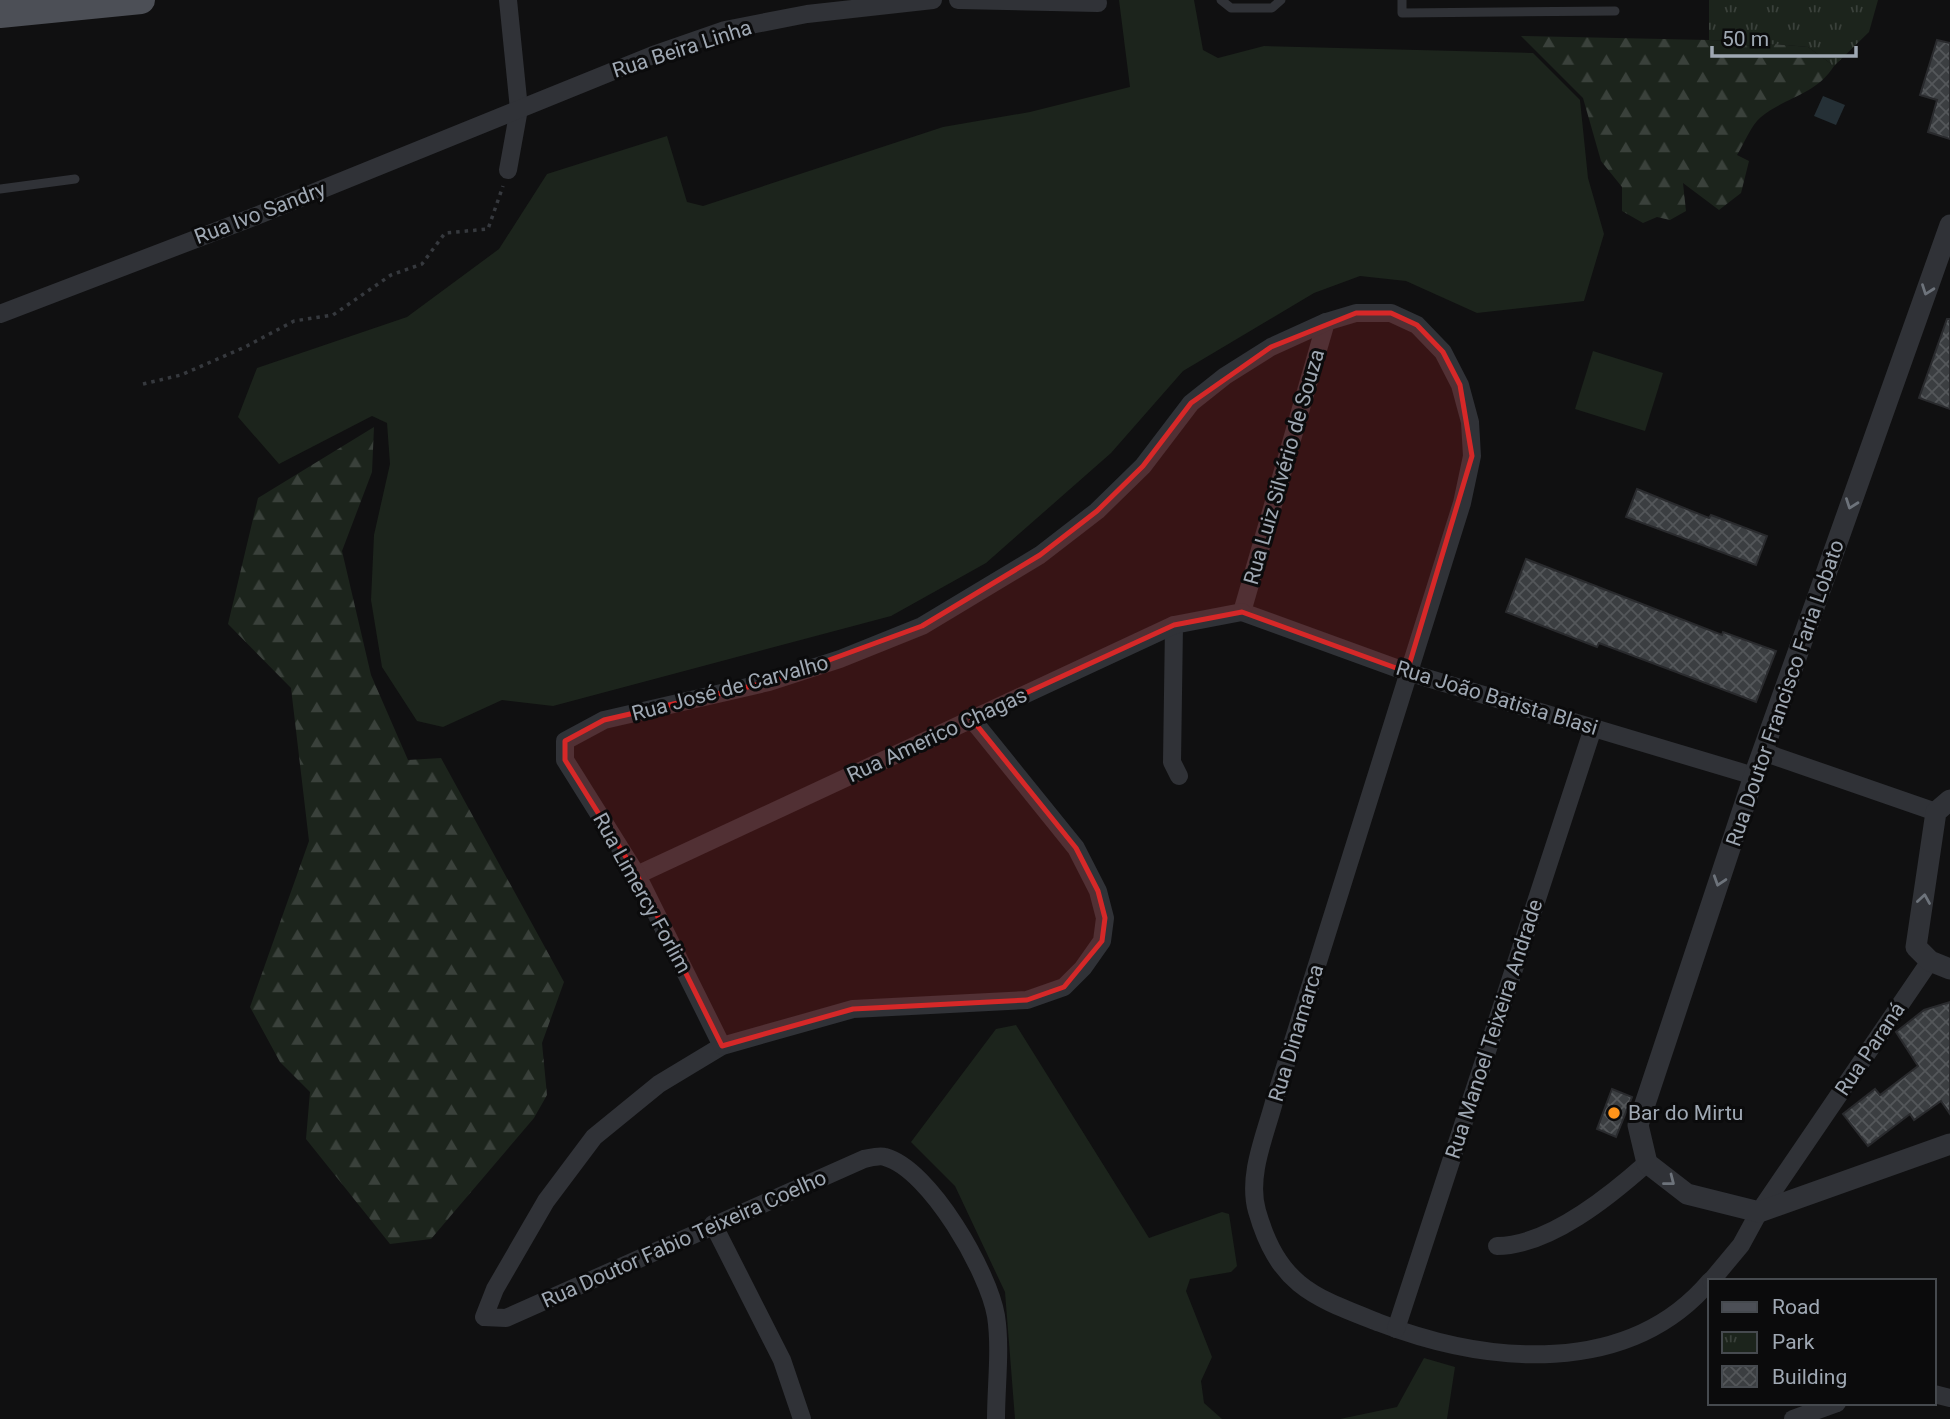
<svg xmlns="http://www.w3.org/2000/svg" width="1950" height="1419" font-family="Roboto,sans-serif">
	<defs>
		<pattern id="forest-firs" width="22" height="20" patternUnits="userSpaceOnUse" patternTransform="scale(1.75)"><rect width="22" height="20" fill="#1c241c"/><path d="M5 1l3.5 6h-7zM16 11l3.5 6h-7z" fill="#3a413b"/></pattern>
		<pattern id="park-tufts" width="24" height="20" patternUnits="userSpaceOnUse" patternTransform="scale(1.75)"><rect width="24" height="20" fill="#1c241c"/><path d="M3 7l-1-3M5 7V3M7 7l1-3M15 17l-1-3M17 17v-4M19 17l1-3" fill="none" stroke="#3a413b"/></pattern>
		<pattern id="building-cross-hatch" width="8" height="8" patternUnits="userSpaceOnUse" patternTransform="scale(1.75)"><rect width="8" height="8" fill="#3b3e41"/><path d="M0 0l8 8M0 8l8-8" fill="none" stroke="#54575a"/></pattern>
	</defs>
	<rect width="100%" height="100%" fill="#101011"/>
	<g fill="#1c241c">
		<polygon points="1119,0 1194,0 1203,50 1218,58 1264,46 1533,53 1580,100 1588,178 1604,234 1584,301 1477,313 1406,281 1360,276 1314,293 1183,371 1111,453 986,563 891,616 553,706 502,700 443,727 417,721 382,667 371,600 374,535 390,464 387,423 372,416 279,464 238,417 257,368 407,317 499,249 547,174 667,136 687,202 703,206 943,127 1030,112 1130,87"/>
		<polygon points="1593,351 1663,373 1645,431 1575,409"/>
		<polygon points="1016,1025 1149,1238 1222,1212 1229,1214 1237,1266 1231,1272 1190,1279 1186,1291 1212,1357 1201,1381 1204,1403 1222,1419 1015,1419 1005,1292 955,1186 911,1142 996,1029"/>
		<polygon points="1424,1358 1455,1367 1447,1419 1340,1419 1397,1407"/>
	</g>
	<g fill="url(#forest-firs)">
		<path d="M1521,36L1709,40L1733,41L1754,47L1776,44L1808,47L1834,66C1816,95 1785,97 1761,117C1751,125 1744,144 1737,155L1749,161L1741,193L1719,210L1683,183L1686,211L1670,220L1657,217L1643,223L1622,211V187L1601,161L1583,98Z"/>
		<polygon points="374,427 372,472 342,551 371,675 408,760 441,758 564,982 542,1043 547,1095 534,1118 431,1239 390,1244 306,1139 310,1092 280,1062 250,1007 309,841 291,688 228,624 258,498"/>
	</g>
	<polygon fill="url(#park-tufts)" points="1709,0 1878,0 1869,32 1834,66 1808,47 1776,44 1754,47 1733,41 1709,40"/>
	<polygon fill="#253036" points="1823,96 1845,105 1836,125 1814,116"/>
	<g fill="url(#building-cross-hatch)" stroke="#292a2d" stroke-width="2">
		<polygon points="1937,40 1950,43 1950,139 1928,132 1937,100 1920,95"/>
		<polygon points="1947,319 1950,319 1950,409 1919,398"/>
		<polygon points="1637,489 1709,518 1711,515 1767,536 1756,565 1626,517"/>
		<polygon points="1526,559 1722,635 1723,632 1776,651 1756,702 1599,643 1597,647 1506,612"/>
		<polygon points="1950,1002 1950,1114 1941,1101 1914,1120 1910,1114 1868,1146 1843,1114 1875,1089 1880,1095 1918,1066 1896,1032 1924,1010"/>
		<polygon points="1612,1089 1632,1097 1616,1137 1597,1129"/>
	</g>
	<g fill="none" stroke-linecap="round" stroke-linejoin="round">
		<polyline stroke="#36393e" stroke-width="3.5" stroke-dasharray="3.5 5" stroke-linecap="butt" points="143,384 181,375 245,347 294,321 333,315 391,275 422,264 445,233 488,229 503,186"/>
		<g stroke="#303237" stroke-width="9">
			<polyline points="1221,0 1231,8 1272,8 1281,0"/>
			<polyline points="1402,0 1402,13 1615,11"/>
			<polyline points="0,189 75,179"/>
		</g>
		<g stroke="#303237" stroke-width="18">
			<polyline points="958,0 1098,3"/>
			<polyline points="508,170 519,109 508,0"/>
			<polyline points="0,314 256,216 653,55 725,30 807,14 933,0"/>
			<polyline points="1242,612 1407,672 1754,776"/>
			<polyline points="1242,612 1326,322"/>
			<polyline points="1174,625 1172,762 1179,776"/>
			<path d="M971,718L1076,848L1098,891L1105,918L1102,941L1083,968L1064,987L1027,1000L853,1009L722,1046L659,1084L594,1137L546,1201L495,1289L484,1317L506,1318L864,1159C870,1158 879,1155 885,1157C930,1169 989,1273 996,1316C1001,1349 996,1386 996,1419"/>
			<polyline points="1763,752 1936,812"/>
			<polyline points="637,875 1174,625 1242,612"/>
			<path d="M722,1046L637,875L565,760V741L604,720L769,682L840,659L922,626L1040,555L1097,511L1143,466L1191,403L1225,376L1271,347L1326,322L1356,313H1391L1417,325L1443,352L1460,385L1470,422L1472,456L1462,503L1274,1102C1265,1136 1247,1176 1257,1211C1279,1287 1314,1297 1380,1323C1487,1364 1628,1378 1710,1281"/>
			<polyline points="713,1224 782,1360 802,1419"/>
			<path d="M1497,1246C1549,1246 1610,1196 1647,1163"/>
			<polyline points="1711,1281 1741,1245 1759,1212 1930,961"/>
			<polyline points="1396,1329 1593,728"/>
			<polyline points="1934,1394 1950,1398"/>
			<polyline points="1793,1419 1837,1403"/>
		</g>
		<g stroke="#303237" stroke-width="21">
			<polyline points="1950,225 1754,776 1638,1125 1647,1163 1687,1194 1759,1212 1950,1144"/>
			<polyline points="1950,800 1936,812 1916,947 1930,961 1950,969"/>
		</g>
		<polyline stroke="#4c4f56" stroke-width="28" points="0,14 141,0"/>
	</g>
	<defs><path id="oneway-chevron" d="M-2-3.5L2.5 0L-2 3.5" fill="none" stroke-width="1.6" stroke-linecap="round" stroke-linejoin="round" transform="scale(1.75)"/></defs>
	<g stroke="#6d737b">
		<use href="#oneway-chevron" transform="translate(1927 290) rotate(110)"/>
		<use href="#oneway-chevron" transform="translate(1851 504) rotate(110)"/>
		<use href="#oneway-chevron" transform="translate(1719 881) rotate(108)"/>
		<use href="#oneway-chevron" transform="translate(1924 899) rotate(-81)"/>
		<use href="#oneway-chevron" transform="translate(1670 1181) rotate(38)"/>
	</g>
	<path fill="#d62828" fill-opacity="0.2" stroke="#d62828" stroke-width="5" stroke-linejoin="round" d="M1356,313H1391L1417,325L1443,352L1460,385L1472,456L1407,672L1242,612L1174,625L971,718L1076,848L1098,891L1105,918L1102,941L1064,987L1027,1000L853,1009L722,1046L637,875L565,760V741L604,720L769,682L922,626L1040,555L1097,511L1143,466L1191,403L1271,347Z"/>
	<circle fill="#ff941a" stroke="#0b0b0c" stroke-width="2.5" cx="1614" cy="1113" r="7"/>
	<g text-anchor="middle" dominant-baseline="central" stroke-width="6" stroke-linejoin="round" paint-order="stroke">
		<g font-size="21" fill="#9fa8b3" stroke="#0b0b0c">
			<text transform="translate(682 49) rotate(-18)">Rua Beira Linha</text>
			<text transform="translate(260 213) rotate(-21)">Rua Ivo Sandry</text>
			<text transform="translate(1284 467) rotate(-74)">Rua Luiz Silvério de Souza</text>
			<text transform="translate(730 688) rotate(-15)">Rua José de Carvalho</text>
			<text transform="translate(1785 693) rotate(-71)">Rua Doutor Francisco Faria Lobato</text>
			<text transform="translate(1497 698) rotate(17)">Rua João Batista Blasi</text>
			<text transform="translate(937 735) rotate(-25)">Rua Americo Chagas</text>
			<text transform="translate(642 893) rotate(61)">Rua Limercy Forlim</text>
			<text transform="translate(1494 1029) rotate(-72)">Rua Manoel Teixeira Andrade</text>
			<text transform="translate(1296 1033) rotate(-73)">Rua Dinamarca</text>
			<text transform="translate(1870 1049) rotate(-56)">Rua Paraná</text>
			<text transform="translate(684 1239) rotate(-24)">Rua Doutor Fabio Teixeira Coelho</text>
		</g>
		<g font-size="21" fill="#9fa8b3" stroke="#0b0b0c" text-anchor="start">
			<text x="1628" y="1113">Bar do Mirtu</text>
		</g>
	</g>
	<rect x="1708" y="1279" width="228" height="126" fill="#0b0b0c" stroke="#464a4f" stroke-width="2"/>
	<rect x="1722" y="1302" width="35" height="10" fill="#4c4f56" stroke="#464a4f" stroke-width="2"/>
	<text x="1772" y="1314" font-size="21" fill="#9fa8b3">Road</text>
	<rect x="1722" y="1332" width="35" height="21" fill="url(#park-tufts)" stroke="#464a4f" stroke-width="2"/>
	<text x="1772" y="1349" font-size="21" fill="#9fa8b3">Park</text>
	<rect x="1722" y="1366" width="35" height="21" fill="url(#building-cross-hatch)" stroke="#464a4f" stroke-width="2"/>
	<text x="1772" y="1384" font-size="21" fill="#9fa8b3">Building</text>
	<path d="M1712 46v10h144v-10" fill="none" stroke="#9fa8b3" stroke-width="3.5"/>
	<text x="1722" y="46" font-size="21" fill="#9fa8b3" stroke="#0b0b0c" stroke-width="5" paint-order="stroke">50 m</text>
</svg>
